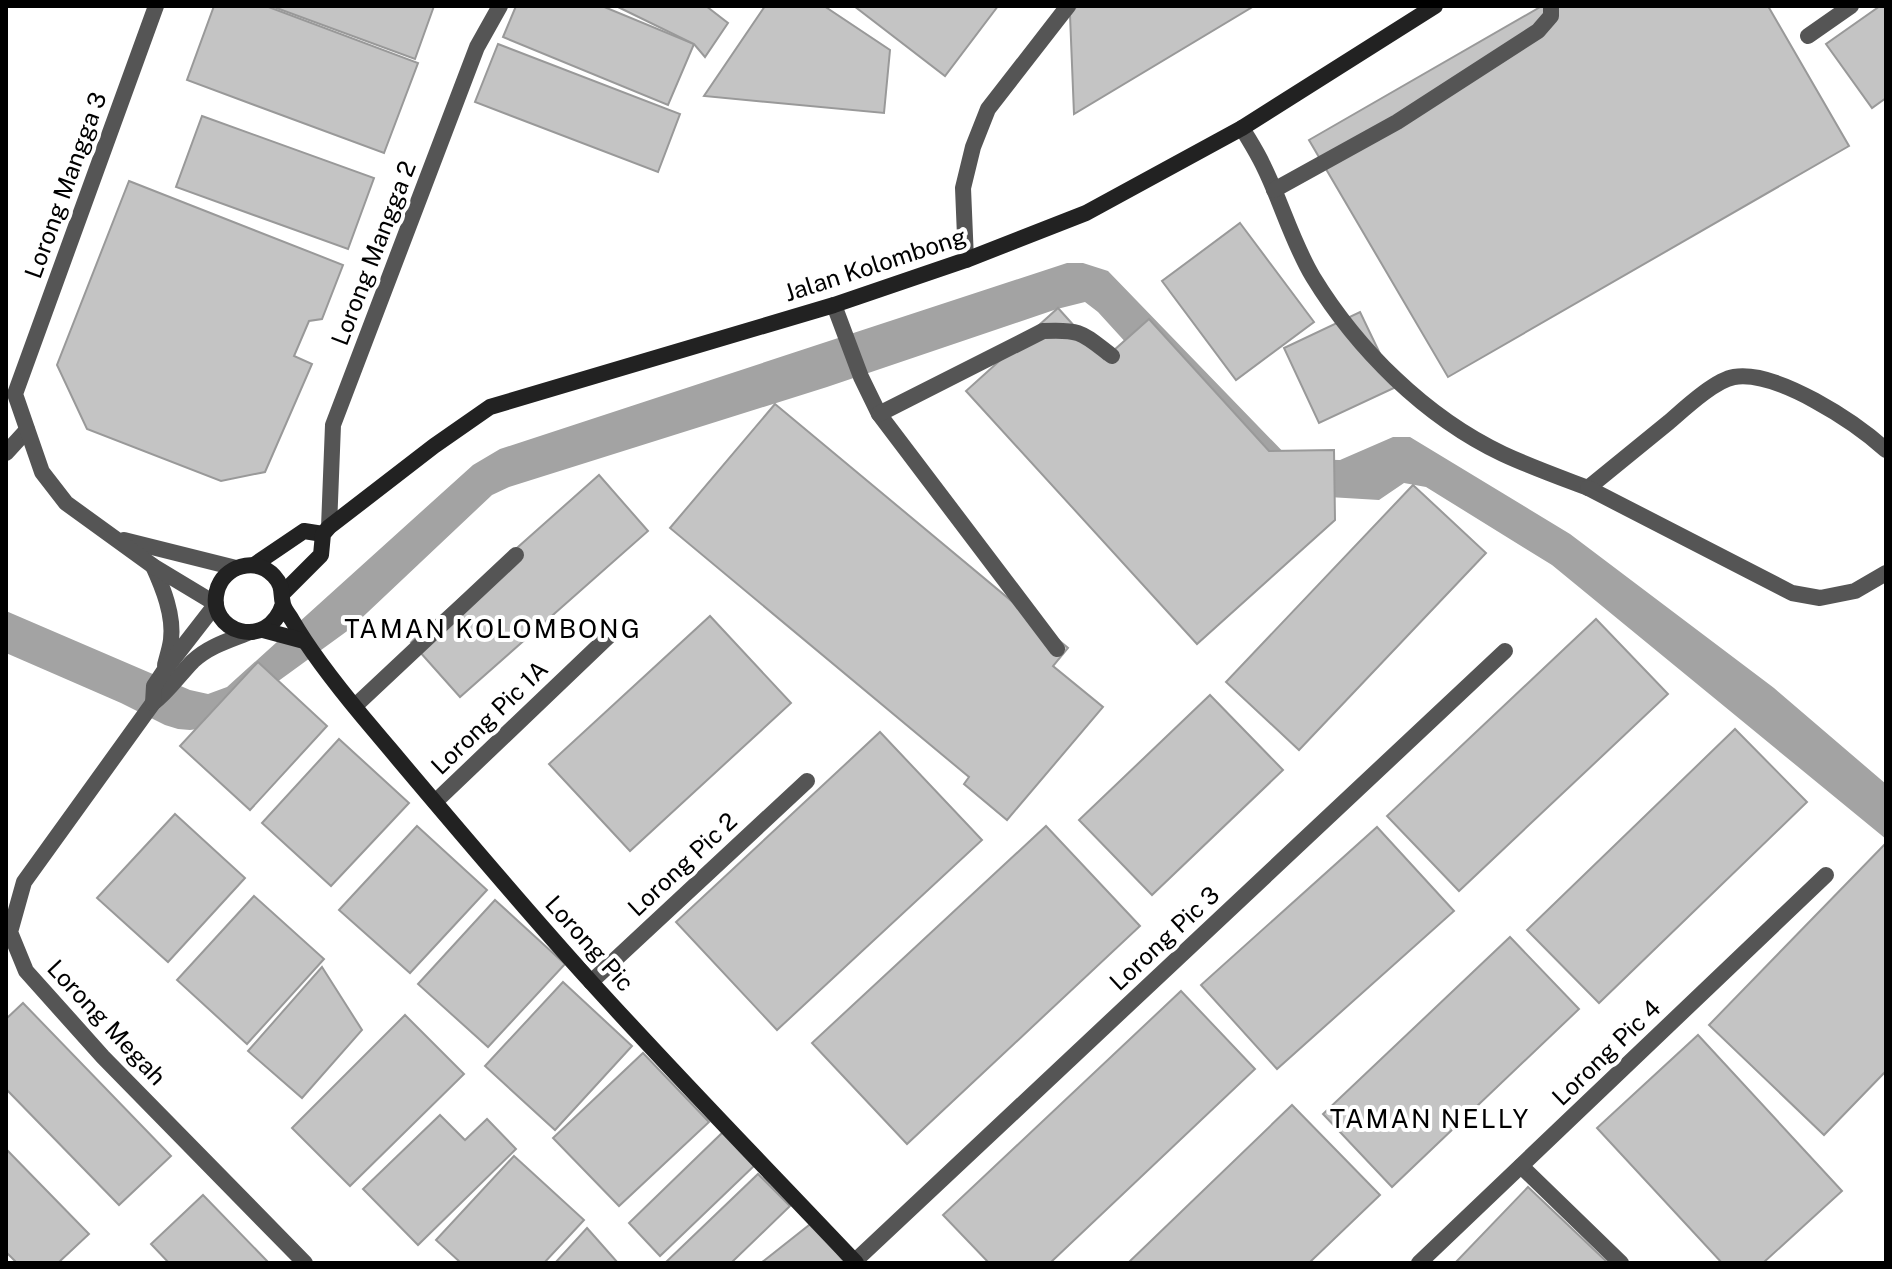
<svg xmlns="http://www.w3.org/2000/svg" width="1892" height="1269" font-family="'Public Sans',sans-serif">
	<rect width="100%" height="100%" fill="#fff"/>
	<polygon fill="#a3a3a3" points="1067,263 1083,263 1108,271 1290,459 1340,460 1393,437 1410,437 1570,534 1774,688 1886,784 1886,839 1552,565 1426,487 1404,483 1379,500 1263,493 1098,312 1085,302 1057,309 827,387 509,487 492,495 350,629 233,714 204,728 190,730 178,729 165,725 121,703 6,653 6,611 190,690 208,694 227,687 473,465 500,449"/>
	<g fill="#c4c4c4" stroke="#999" stroke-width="2">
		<polygon points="214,6 266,6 418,63 384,153 187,80"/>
		<polygon points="271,6 434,6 415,59"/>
		<polygon points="516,6 602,6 694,44 668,105 503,37"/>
		<polygon points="616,6 706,6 728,23 705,57 694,44"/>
		<polygon points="765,6 824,6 890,50 884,113 704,96"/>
		<polygon points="854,6 998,6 945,76"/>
		<polygon points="1077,6 1254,6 1074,114 1070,15"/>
		<polygon points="1542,6 1768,6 1849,146 1448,377 1309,140"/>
		<polygon points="1880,6 1886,6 1886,98 1872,108 1826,44"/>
		<polygon points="498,44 680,114 658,172 475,102"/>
		<polygon points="202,116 374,178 348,249 176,187"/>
		<polygon points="129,181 343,265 322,319 309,321 294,356 312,364 265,472 221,481 87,429 57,365"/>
		<polygon points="1240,223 1314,322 1236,380 1162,281"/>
		<polygon points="1058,308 1104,359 1149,319 1269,451 1334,450 1335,520 1197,644 966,391"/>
		<polygon points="1360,312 1396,387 1319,423 1284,348"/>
		<polygon points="775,404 1068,648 1053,666 1103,707 1007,820 964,784 969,777 670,528"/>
		<polygon points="599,475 648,531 460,697 411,642"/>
		<polygon points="1413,485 1486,553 1299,750 1226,682"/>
		<polygon points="710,616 791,703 630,851 549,764"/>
		<polygon points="1596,619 1668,694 1459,891 1387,816"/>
		<polygon points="258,662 327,726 250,810 180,746"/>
		<polygon points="1210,695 1283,770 1152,895 1079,820"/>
		<polygon points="1735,729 1807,802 1599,1003 1527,930"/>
		<polygon points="880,732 982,840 777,1030 676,922"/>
		<polygon points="339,739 409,803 331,886 262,823"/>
		<polygon points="175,814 245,878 168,962 97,898"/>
		<polygon points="417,826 487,890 410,973 339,910"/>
		<polygon points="1046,826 1140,926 907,1144 812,1043"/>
		<polygon points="1377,827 1454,911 1277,1069 1201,985"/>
		<polygon points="1886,843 1886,1071 1824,1135 1709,1025"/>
		<polygon points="254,896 324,959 247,1044 177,980"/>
		<polygon points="495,900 565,964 488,1047 418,984"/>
		<polygon points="1510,937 1579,1009 1392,1187 1323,1114"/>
		<polygon points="322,967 362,1030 302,1098 248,1051"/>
		<polygon points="563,982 632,1046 555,1130 485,1066"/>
		<polygon points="1181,991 1255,1069 1050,1263 989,1263 943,1215"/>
		<polygon points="23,1003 171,1156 119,1205 6,1089 6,1019"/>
		<polygon points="405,1015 464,1074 350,1186 292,1128"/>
		<polygon points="1698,1035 1842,1191 1763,1263 1722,1263 1597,1128"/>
		<polygon points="643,1053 709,1122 619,1206 553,1138"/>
		<polygon points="1292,1105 1380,1195 1309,1263 1128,1263"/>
		<polygon points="440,1115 465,1140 487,1119 516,1149 418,1245 363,1189"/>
		<polygon points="723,1132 755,1165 660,1256 629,1223"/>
		<polygon points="6,1149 89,1234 58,1263 17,1263 6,1252"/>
		<polygon points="514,1156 584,1220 544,1263 461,1263 436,1240"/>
		<polygon points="758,1174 790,1206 731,1263 665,1263"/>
		<polygon points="1528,1187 1608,1263 1455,1263"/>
		<polygon points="203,1195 269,1263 169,1263 151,1244"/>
		<polygon points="813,1222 845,1263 761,1263"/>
		<polygon points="587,1228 618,1263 555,1263"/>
	</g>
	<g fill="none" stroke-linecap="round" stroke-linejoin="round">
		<g stroke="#555" stroke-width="16">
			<path d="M1242,128C1249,140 1257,152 1263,165C1281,201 1292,242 1313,277C1357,349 1425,417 1503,454C1531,467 1559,477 1588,488C1615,466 1642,444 1669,422C1684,409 1715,380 1734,377C1777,370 1855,422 1886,450"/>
			<polyline points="1274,190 1397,122 1538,31 1551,16 1551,6"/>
			<polyline points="834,305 861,377 879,414 1057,649"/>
			<path d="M879,414L1043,331C1082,329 1082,333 1112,356"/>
			<polyline points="6,453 27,430"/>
			<polyline points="1588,488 1792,593 1820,598 1855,591 1886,573"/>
			<polyline points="1521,1166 1621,1263"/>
		</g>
		<g stroke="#555" stroke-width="16">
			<polyline points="1808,36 1851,6"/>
			<polyline points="966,260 963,188 973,147 988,109 1068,6"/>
			<polyline points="329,527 333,425 477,47 500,6"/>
			<polyline points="124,540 236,568"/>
			<path d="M153,566C163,588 174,615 171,640C170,648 167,657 165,665"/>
			<path d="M250,632C230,640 209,646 193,661C179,675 169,691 153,703L24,882L10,932L26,971L103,1057L305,1263"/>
			<polyline points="153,703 154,686 164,671 216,604 153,566 66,503 42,472 15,394 156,6"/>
			<polyline points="355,706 516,555"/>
			<polyline points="435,802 611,634"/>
			<polyline points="591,982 807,781"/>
			<polyline points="855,1261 1505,651"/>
			<polyline points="1419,1263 1826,875"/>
		</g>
		<g stroke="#222" stroke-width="16">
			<polyline points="254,565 304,531 323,534"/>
			<polyline points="283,593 321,555 323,534 329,527 434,446 490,407 834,305 966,260 1086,213 1242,128 1435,6"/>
			<path d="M283,604C268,652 206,632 217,591C223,566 256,556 274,576C284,587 280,592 283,604C284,609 289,615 292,620C311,653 338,687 363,717C438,806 513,896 591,982C678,1078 768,1170 856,1263"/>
			<polyline points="263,630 304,641"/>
		</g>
	</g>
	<g text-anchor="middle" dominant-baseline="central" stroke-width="8" stroke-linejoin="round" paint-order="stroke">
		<g font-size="24" fill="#000" stroke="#fff">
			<text transform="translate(65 185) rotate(-70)">Lorong Mangga 3</text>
			<text transform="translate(373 253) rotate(-69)">Lorong Mangga 2</text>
			<text transform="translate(875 264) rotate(-18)">Jalan Kolombong</text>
			<text transform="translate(489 717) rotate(-44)">Lorong Pic 1A</text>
			<text transform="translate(682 864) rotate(-43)">Lorong Pic 2</text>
			<text transform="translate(1164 938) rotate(-43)">Lorong Pic 3</text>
			<text transform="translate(590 943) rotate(48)">Lorong Pic</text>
			<text transform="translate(107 1022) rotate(47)">Lorong Megah</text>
			<text transform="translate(1606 1052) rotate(-44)">Lorong Pic 4</text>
		</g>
		<g font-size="26" letter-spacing="2" fill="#000" stroke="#fff">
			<text x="493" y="628">TAMAN KOLOMBONG</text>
			<text x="1430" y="1118">TAMAN NELLY</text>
		</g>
	</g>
	<rect width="1892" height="1269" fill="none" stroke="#000000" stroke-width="16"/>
</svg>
